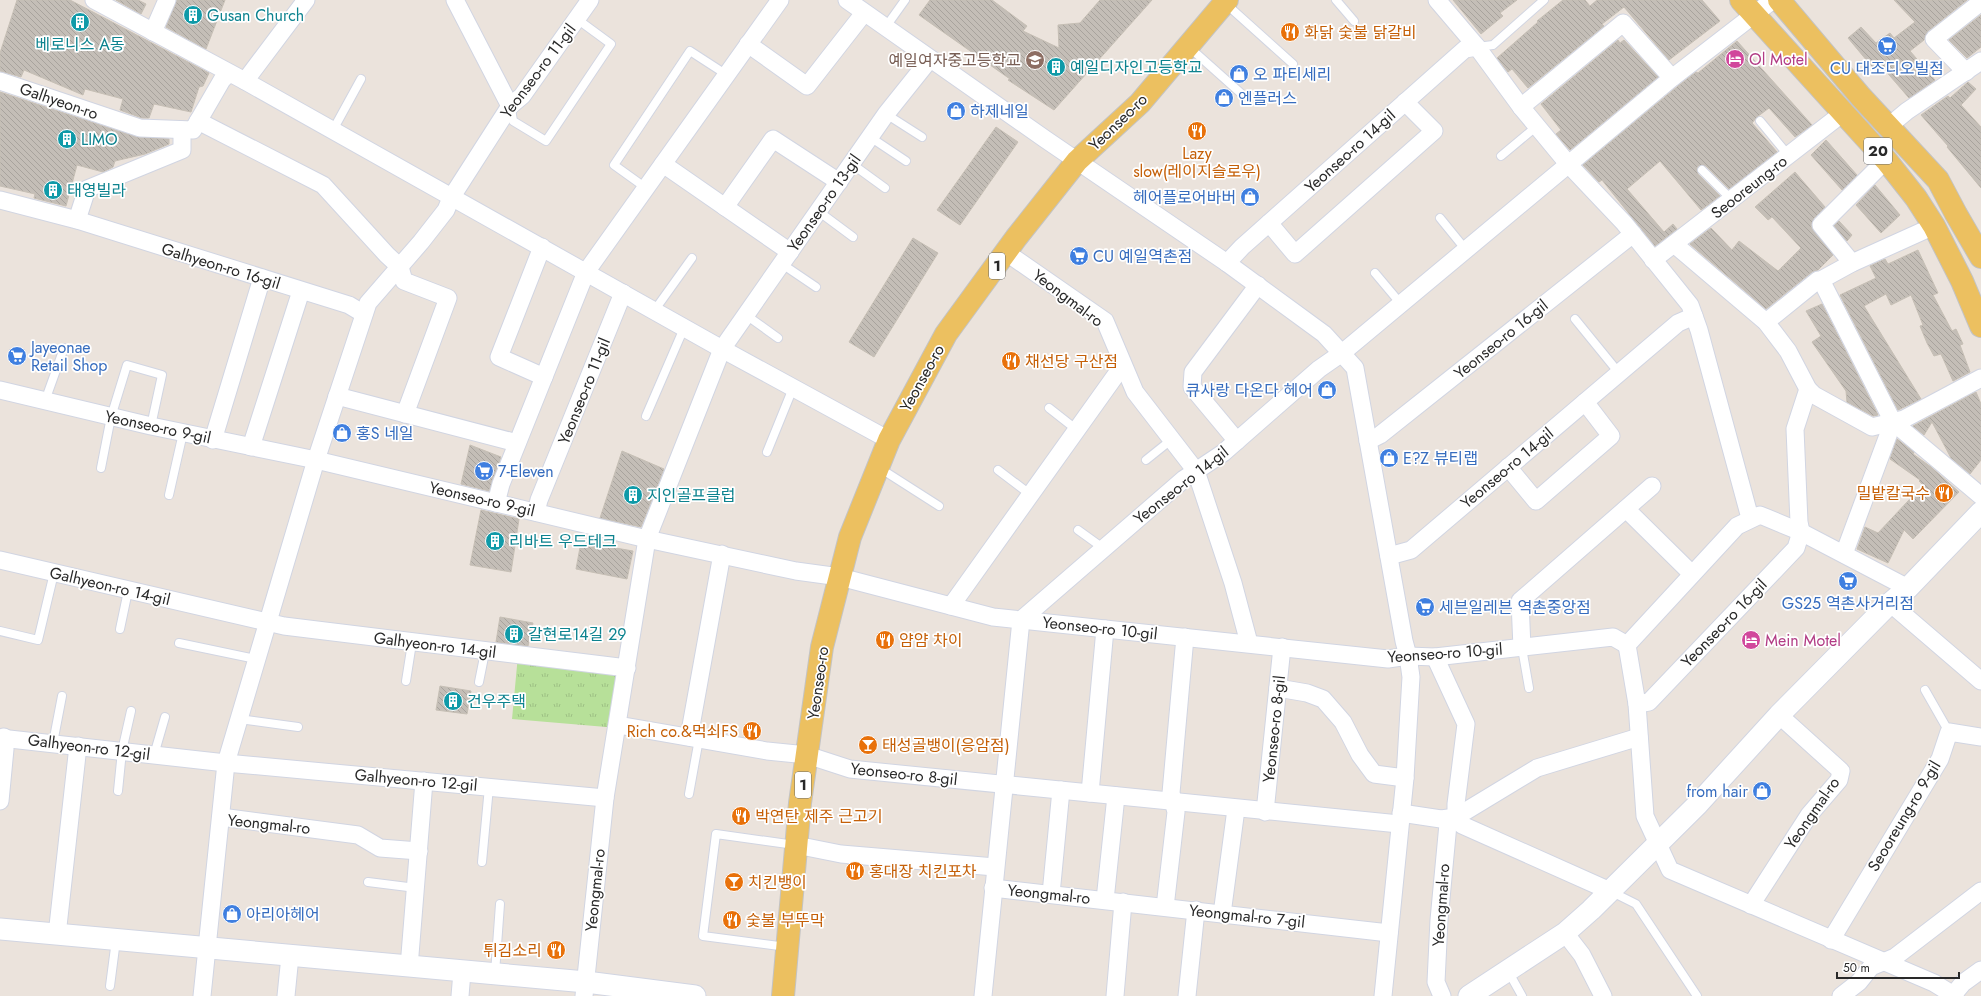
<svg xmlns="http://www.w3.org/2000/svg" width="1981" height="996" font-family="Jost,'Noto Sans KR',sans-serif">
	<defs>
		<pattern id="park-tufts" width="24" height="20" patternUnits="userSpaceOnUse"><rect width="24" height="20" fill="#b7e099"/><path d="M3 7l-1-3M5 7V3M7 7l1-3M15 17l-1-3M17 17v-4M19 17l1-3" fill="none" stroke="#9dc084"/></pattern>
		<pattern id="building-back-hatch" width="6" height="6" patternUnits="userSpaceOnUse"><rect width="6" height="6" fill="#c4beb7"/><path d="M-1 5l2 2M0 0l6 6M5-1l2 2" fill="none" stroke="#a8a39d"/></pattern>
	</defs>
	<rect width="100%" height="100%" fill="#ebe3dc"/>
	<polygon fill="url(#park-tufts)" points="518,655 626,670 618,728 512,719"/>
	<g fill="url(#building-back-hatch)" stroke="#c6bfb5">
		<polygon points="17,0 70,0 209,73 203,86 199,87 191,112 154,104 149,118 142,118 120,110 123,99 85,89 83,95 24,70 21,77 0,71 0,53"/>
		<polygon points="116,0 138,0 146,4 141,14"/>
		<polygon points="177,0 225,0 206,49 166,27"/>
		<polygon points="930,0 992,0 1027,26 1023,31 1059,48 1058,25 1080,23 1100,0 1152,0 1054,110 1008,80 1010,79 919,15"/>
		<polygon points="1453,0 1517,0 1500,13 1503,16 1481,34"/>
		<polygon points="1563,0 1585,0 1590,6 1597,0 1702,0 1720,21 1669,60 1624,7 1602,24 1604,26 1528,88 1512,69 1508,72 1497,58 1538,22 1537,21"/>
		<polygon points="1894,0 1967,0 1928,31 1924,40 1910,51 1935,80 1909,98 1884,69 1878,74 1848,38 1861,27 1876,43 1890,33 1894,38 1915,22"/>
		<polygon points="1981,15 1981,47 1967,58 1949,40"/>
		<polygon points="1618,40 1620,43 1624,40 1658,77 1570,150 1556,134 1561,130 1541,104"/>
		<polygon points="1737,41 1812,125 1795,137 1769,108 1757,117 1752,123 1777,152 1729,189 1706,166 1698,166 1697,169 1698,174 1720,196 1701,210 1660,161 1627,189 1664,232 1673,224 1677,229 1655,246 1602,180 1599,182 1583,165 1678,86 1696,72 1698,73"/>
		<polygon points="1968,82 1976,89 1961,105 1981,127 1981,188 1947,147 1948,146 1921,115 1948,96 1950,98"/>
		<polygon points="0,92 137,137 169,139 169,144 145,154 115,161 113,167 103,172 77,165 66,206 34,198 35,194 0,186"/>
		<polygon points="996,127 1018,142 960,225 937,210"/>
		<polygon points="1826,140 1857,175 1842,190 1811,155"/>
		<polygon points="1795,172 1825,207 1814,218 1811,227 1833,255 1818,270 1812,272 1766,309 1690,244 1711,228 1732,250 1739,241 1778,271 1801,248 1772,217 1768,220 1755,207"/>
		<polygon points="1875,185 1900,215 1881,233 1856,205"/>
		<polygon points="1839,221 1852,235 1847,241 1834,226"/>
		<polygon points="913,238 938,253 874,357 849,342"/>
		<polygon points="1918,250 1938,293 1933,295 1952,331 1956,329 1963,344 1960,345 1970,372 1953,381 1941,354 1934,356 1927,343 1920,326 1923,325 1911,295 1891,305 1886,294 1864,306 1921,399 1898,410 1840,295 1876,278 1870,266 1885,259 1888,264"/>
		<polygon points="1822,304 1878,415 1873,416 1847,402 1846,391 1812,342 1821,336 1806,311"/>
		<polygon points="1976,392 1981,404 1981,460 1970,474 1951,458 1932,422 1924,435 1913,426"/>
		<polygon points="1897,439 1914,452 1913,454 1931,467 1959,492 1913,539 1904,530 1888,563 1857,549 1865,527 1878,533 1923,485 1919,481 1920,480 1890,459"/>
		<polygon points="470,445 501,457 489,491 461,484"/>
		<polygon points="622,451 664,469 641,527 600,518"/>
		<polygon points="481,510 519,519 511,572 470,565"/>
		<polygon points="581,542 633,551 627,579 576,569"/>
		<polygon points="500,617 533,623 528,646 496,642"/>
		<polygon points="440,686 471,691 467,714 436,710"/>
	</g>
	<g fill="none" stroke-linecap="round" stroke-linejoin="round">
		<g stroke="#d1d5e2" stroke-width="10">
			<g id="service">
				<polyline points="1336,0 1354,21"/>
				<polyline points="1225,3 1293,64"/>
				<polyline points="885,28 905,0"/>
				<polyline points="1189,47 1244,96"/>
				<polyline points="1477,47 1493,45 1544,0"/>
				<polyline points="511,109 513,121 546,141 611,44 577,19"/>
				<polyline points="886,114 922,137"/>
				<polyline points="1760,121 1789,156"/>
				<polyline points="333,130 361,79"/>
				<polyline points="870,137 906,161"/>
				<polyline points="1501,156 1537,126"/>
				<polyline points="852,164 885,188"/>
				<polyline points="1702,170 1732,200"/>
				<polyline points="646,188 614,165 690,51 727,75"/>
				<polyline points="818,211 853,237"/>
				<polyline points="1440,218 1466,250"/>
				<polyline points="782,264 816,287"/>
				<polyline points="1375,273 1401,304"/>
				<polyline points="654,311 692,258"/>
				<polyline points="746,315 778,338"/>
				<polyline points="1575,319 1619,373"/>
				<polyline points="45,401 64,348"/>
				<polyline points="1049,408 1077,430"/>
				<polyline points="646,416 684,328"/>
				<polyline points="767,452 793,388"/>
				<polyline points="1146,460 1171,440"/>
				<polyline points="878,467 939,506"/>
				<polyline points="101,468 111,417 127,365 162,375 151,426"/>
				<polyline points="998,470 1031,495"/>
				<polyline points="169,495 183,433"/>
				<polyline points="1078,530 1103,548"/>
				<polyline points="120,629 128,591"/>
				<polyline points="0,631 38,640 54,573"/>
				<polyline points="179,643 256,659"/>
				<polyline points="1522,648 1529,688"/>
				<polyline points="406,681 412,643"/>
				<polyline points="479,682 485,652"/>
				<polyline points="1925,690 1949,732"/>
				<polyline points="239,719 298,727"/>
				<polyline points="53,743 62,696"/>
				<polyline points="154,755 165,717"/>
				<polyline points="118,791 122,751 131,711"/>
				<polyline points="689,794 699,739"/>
				<polyline points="482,862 489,787"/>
				<polyline points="368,882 416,888"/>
				<polyline points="1610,891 1636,904 1697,996"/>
				<polyline points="787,947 703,936 716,834 795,845"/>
				<polyline points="1508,971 1522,996"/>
				<polyline points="495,973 500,904"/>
				<polyline points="110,986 116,940"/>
			</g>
		</g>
		<g stroke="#d1d5e2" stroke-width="19">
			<g id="minor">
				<polyline points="94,0 245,81 722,349 889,440"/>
				<polyline points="455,0 510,106"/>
				<polyline points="847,0 1045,139 1227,263 1324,334 1355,368 1404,641 1408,656 1411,677 1405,778 1383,996"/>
				<polyline points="1437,0 1477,47 1521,107 1569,165 1624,223 1690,305 1699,330 1750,518"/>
				<polyline points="153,32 167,0"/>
				<polyline points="748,44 807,86 864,13"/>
				<polyline points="1966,72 1934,39 1981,2"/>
				<polyline points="0,81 140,128 193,130 222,80 229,73"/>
				<polyline points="245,81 306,0"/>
				<polyline points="1521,107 1623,23 1672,78"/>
				<polyline points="198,121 323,185 387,255 400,267 404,281 448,298 405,414"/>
				<polyline points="1889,126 1907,111 1981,61"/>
				<polyline points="663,164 790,252"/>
				<polyline points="0,200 77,220 349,305 364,314"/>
				<polyline points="725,207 773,139 839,182"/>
				<polyline points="77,220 87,189 182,150 182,130"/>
				<polyline points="1269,223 1295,254 1434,131 1405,102"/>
				<polyline points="1674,244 1766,322 1788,351 1808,389 1814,395 1872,427 1904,419 1981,378"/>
				<polyline points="542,247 499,357 544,377"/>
				<polyline points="1007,253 1105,321 1135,392 1196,471 1233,583 1249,643"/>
				<polyline points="1653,260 1843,113"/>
				<polyline points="1227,263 1242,247 1465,49 1477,47"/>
				<polyline points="1852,263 1821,225 1886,160"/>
				<polyline points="1821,280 1893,422 1981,496"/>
				<polyline points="1766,322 1818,280 1821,280 1852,263 1934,226"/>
				<polyline points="0,390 151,426 316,460 647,539 796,571 840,577 993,617 1388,659 1408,656 1435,657 1613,637 1627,645"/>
				<polyline points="337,396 517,443"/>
				<polyline points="213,440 262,278"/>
				<polyline points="1237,441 1192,387 1193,372 1258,285"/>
				<polyline points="1368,441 1380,435 1633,234"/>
				<polyline points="251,447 301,291"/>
				<polyline points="1508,467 1536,501 1611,436 1585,402"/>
				<polyline points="496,503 501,484 586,272 780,0"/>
				<polyline points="1626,509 1692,574"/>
				<polyline points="536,512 539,500 623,293"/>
				<polyline points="1844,554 1893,422"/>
				<polyline points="1389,556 1411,550 1678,323 1694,316"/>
				<polyline points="0,560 284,626 627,668"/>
				<polyline points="1890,603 1981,681"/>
				<polyline points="951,606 1123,365"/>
				<polyline points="1627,645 1637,704 1645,816 1670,870 1934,983 1955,996"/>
				<polyline points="1627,645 1737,526 1760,515 1801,532 1908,588"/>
				<polyline points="1522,648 1520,601 1652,486"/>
				<polyline points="1435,657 1466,724 1456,804 1456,817 1462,825 1610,891"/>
				<polyline points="1278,688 1307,693 1323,699 1343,722 1360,755 1374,774 1405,778"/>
				<polyline points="1637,704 1649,702 1796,548 1801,532 1799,522 1795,429 1808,389"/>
				<polyline points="618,725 767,751 807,755 850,769 1399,824"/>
				<polyline points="689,737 722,554"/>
				<polyline points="0,738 226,763 605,798"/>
				<polyline points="1090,793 1105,629"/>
				<polyline points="0,801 5,749 4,737"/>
				<polyline points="1265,812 1282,647"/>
				<polyline points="1401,813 1441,819 1456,817 1537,768 1639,737"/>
				<polyline points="221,817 358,835 380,848 419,851"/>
				<polyline points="796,845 841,854 995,867"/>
				<polyline points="993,888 1389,933"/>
				<polyline points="1051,894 1061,790"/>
				<polyline points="1105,900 1116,796"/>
				<polyline points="1751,905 1809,815 1839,780 1841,771 1779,715"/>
				<polyline points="1165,907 1176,812 1171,793 1185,637"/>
				<polyline points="1222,914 1236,809"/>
				<polyline points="1565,933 1582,955 1603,996"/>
				<polyline points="57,935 78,746"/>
				<polyline points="1831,940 1940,759 1949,732 1981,737"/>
				<polyline points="409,967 424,781"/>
				<polyline points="1953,995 1963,983 1981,970"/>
				<polyline points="202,996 226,763 316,460 368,303 421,242 446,210 451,198 510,106 522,96 590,0"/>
				<polyline points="286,996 290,956"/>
				<polyline points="460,996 462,972"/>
				<polyline points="584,996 605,798 647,539 722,349 886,114 930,59"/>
				<polyline points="983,996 1021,620 1184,479 1223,453 1319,369 1342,353 1672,78 1773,0"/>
				<polyline points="1115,996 1123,902"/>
				<polyline points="1187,996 1196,910"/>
				<polyline points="1442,996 1436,982 1439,920 1448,824 1456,817"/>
				<polyline points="1841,996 1859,982 1871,967 1895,957 1981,891"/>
			</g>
		</g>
		<g stroke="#d1d5e2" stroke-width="23">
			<g id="tertiary">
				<polyline points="0,929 586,982 695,996"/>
				<polyline points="1469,996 1565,933 1591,910 1698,804 1779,715 1890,603 1908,588 1981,512"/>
			</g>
		</g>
		<g stroke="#c3c3c3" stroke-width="24">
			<g id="primary">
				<polyline points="1741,0 1886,160 1916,198 1934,226 1962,281 1981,326"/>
				<polyline points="1779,0 1861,97 1938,180 1956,214 1981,257"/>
				<polyline points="783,996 800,803 822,647 850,537 889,440 946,334 1016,238 1077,161 1140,103 1227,0"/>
			</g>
		</g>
		<use href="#service" stroke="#fff" stroke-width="8"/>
		<use href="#minor" stroke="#fff" stroke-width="17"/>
		<use href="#tertiary" stroke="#fff" stroke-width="21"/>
		<use href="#primary" stroke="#ecc060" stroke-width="22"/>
	</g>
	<defs>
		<g id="building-disc" transform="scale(1)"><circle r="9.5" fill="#0f9aa8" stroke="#fff"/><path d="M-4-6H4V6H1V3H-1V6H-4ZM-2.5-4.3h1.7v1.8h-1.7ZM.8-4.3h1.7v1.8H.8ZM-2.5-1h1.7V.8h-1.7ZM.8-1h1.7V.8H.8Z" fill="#fff"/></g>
		<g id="restaurant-disc" transform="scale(1)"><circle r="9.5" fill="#e8710a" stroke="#fff"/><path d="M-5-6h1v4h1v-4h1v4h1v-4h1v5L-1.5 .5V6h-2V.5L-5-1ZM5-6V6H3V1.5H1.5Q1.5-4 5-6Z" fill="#fff"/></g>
		<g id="supermarket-disc" transform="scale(1)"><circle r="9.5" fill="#3f7fe0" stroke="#fff"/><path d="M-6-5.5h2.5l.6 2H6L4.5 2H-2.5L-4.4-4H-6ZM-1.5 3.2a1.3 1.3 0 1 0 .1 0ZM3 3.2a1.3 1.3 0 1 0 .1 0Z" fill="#fff"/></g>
		<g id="hotel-disc" transform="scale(1)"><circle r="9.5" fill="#d1479c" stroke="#fff"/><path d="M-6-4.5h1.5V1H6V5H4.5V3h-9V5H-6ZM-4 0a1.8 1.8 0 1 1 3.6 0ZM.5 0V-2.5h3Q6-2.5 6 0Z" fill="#fff"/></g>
		<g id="school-disc" transform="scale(1)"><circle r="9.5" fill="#8d6e63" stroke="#fff"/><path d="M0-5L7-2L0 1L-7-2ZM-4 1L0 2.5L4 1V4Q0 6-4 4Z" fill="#fff"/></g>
		<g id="shop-disc" transform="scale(1)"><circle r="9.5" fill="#3f7fe0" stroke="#fff"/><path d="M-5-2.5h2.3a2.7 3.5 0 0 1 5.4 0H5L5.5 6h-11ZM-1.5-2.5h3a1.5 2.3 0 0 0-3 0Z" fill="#fff"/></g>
		<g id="bar-disc" transform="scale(1)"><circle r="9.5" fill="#e8710a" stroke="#fff"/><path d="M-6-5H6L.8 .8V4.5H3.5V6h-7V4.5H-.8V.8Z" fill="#fff"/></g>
	</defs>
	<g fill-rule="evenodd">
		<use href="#building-disc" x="193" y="15"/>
		<use href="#building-disc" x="80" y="22"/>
		<use href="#restaurant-disc" x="1290" y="32"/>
		<use href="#supermarket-disc" x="1887" y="46"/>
		<use href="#hotel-disc" x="1735" y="59"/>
		<use href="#school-disc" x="1035" y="60"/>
		<use href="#building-disc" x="1056" y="67"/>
		<use href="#shop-disc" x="1239" y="74"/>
		<use href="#shop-disc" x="1224" y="98"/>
		<use href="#shop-disc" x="956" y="111"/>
		<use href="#restaurant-disc" x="1197" y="131"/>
		<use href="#building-disc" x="67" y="139"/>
		<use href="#building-disc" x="53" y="190"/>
		<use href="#shop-disc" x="1250" y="197"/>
		<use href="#supermarket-disc" x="1079" y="256"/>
		<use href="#supermarket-disc" x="17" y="356"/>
		<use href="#restaurant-disc" x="1011" y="361"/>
		<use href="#shop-disc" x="1327" y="390"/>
		<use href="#shop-disc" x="342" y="433"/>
		<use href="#shop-disc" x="1389" y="458"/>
		<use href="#supermarket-disc" x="484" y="471"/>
		<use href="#restaurant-disc" x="1944" y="493"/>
		<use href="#building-disc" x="633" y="495"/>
		<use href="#building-disc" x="495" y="541"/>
		<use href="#supermarket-disc" x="1848" y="581"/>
		<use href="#supermarket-disc" x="1425" y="607"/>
		<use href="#building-disc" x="514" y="634"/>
		<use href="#restaurant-disc" x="885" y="640"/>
		<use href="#hotel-disc" x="1751" y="640"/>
		<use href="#building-disc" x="453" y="701"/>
		<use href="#restaurant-disc" x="752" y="731"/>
		<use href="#bar-disc" x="868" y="745"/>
		<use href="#shop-disc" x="1762" y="791"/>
		<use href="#restaurant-disc" x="741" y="816"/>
		<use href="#restaurant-disc" x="855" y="871"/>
		<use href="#bar-disc" x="734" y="882"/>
		<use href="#shop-disc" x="232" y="914"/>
		<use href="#restaurant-disc" x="732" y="920"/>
		<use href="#restaurant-disc" x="556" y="950"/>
	</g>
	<g text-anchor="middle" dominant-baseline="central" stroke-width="3.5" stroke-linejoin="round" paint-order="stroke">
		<g fill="#fff" stroke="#696969" stroke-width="1">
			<rect x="1864" y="138" width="28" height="26" rx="3"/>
			<rect x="989" y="253" width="16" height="26" rx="3"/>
			<rect x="795" y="772" width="16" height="26" rx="3"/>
		</g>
		<g font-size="15" font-weight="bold" fill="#292929">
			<text x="1878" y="151">20</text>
			<text x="997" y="266">1</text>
			<text x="803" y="785">1</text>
		</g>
		<g font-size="16" fill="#0d838f" stroke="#fff" text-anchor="start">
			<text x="207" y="15">Gusan Church</text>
			<text x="80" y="44" text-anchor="middle">베로니스 A동</text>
			<text x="1070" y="67">예일디자인고등학교</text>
			<text x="81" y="139">LIMO</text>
			<text x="67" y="190">태영빌라</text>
			<text x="647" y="495">지인골프클럽</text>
			<text x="509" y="541">리바트 우드테크</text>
			<text x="528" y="634">갈현로14길 29</text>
			<text x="467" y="701">건우주택</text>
		</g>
		<g font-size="16" fill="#c56008" stroke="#fff" text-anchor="start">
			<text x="1304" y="32">화닭 숯불 닭갈비</text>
			<text x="1197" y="153" text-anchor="middle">Lazy<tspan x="1197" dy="18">slow(레이지슬로우)</tspan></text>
			<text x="1025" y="361">채선당 구산점</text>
			<text x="1930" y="493" text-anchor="end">밀밭칼국수</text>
			<text x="899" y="640">얌얌 차이</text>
			<text x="738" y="731" text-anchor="end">Rich co.&amp;먹쇠FS</text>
			<text x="882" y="745">태성골뱅이(응암점)</text>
			<text x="755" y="816">박연탄 제주 근고기</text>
			<text x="869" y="871">홍대장 치킨포차</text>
			<text x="748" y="882">치킨뱅이</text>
			<text x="746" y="920">숯불 부뚜막</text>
			<text x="542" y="950" text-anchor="end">튀김소리</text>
		</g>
		<g font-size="16" fill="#b23c85" stroke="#fff" text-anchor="start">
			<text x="1749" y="59">Ol Motel</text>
			<text x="1765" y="640">Mein Motel</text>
		</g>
		<g font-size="16" fill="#785e54" stroke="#fff" text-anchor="end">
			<text x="1021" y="60">예일여자중고등학교</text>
		</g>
		<g font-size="16" fill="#366cbe" stroke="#fff" text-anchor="start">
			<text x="1887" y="68" text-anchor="middle">CU 대조디오빌점</text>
			<text x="1253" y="74">오 파티세리</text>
			<text x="1238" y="98">엔플러스</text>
			<text x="970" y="111">하제네일</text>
			<text x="1236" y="197" text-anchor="end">헤어플로어바버</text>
			<text x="1093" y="256">CU 예일역촌점</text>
			<text x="31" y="347">Jayeonae<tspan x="31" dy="18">Retail Shop</tspan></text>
			<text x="1313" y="390" text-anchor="end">큐사랑 다온다 헤어</text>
			<text x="356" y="433">홍S 네일</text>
			<text x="1403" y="458">E?Z 뷰티랩</text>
			<text x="498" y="471">7-Eleven</text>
			<text x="1848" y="603" text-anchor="middle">GS25 역촌사거리점</text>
			<text x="1439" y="607">세븐일레븐 역촌중앙점</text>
			<text x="1748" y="791" text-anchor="end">from hair</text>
			<text x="246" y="914">아리아헤어</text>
		</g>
		<g font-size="16" fill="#292929" stroke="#fff">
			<text transform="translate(538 71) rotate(-53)">Yeonseo-ro 11-gil</text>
			<text transform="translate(59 101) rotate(19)">Galhyeon-ro</text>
			<text transform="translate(1118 122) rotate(-44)">Yeonseo-ro</text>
			<text transform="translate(1350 151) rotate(-42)">Yeonseo-ro 14-gil</text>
			<text transform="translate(1749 187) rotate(-38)">Seooreung-ro</text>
			<text transform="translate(824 203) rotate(-55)">Yeonseo-ro 13-gil</text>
			<text transform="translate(221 266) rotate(17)">Galhyeon-ro 16-gil</text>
			<text transform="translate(1068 298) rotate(37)">Yeongmal-ro</text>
			<text transform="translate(1501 339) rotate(-39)">Yeonseo-ro 16-gil</text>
			<text transform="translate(922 378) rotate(-61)">Yeonseo-ro</text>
			<text transform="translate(584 391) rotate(-68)">Yeonseo-ro 11-gil</text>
			<text transform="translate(158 427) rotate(12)">Yeonseo-ro 9-gil</text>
			<text transform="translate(1507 468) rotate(-40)">Yeonseo-ro 14-gil</text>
			<text transform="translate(1181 485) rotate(-38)">Yeonseo-ro 14-gil</text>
			<text transform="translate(482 499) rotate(13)">Yeonseo-ro 9-gil</text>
			<text transform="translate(110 586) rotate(13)">Galhyeon-ro 14-gil</text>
			<text transform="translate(1724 623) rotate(-46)">Yeonseo-ro 16-gil</text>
			<text transform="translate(1100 628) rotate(6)">Yeonseo-ro 10-gil</text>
			<text transform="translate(435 645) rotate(7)">Galhyeon-ro 14-gil</text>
			<text transform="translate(1445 653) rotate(-4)">Yeonseo-ro 10-gil</text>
			<text transform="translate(818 683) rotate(-82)">Yeonseo-ro</text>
			<text transform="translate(1274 729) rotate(-84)">Yeonseo-ro 8-gil</text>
			<text transform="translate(89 747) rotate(7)">Galhyeon-ro 12-gil</text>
			<text transform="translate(904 774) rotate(6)">Yeonseo-ro 8-gil</text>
			<text transform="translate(416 780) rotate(5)">Galhyeon-ro 12-gil</text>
			<text transform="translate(1812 813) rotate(-55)">Yeongmal-ro</text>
			<text transform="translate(1904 816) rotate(-59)">Seooreung-ro 9-gil</text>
			<text transform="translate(269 824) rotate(6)">Yeongmal-ro</text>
			<text transform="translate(595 890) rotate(-84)">Yeongmal-ro</text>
			<text transform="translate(1049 894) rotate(6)">Yeongmal-ro</text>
			<text transform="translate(1441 905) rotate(-86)">Yeongmal-ro</text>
			<text transform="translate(1247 916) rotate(6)">Yeongmal-ro 7-gil</text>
		</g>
	</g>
	<path d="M1837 972v6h122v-6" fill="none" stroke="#292929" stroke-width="2"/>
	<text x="1843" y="972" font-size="12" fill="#292929" stroke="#ffffff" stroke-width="3" paint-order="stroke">50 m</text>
</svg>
